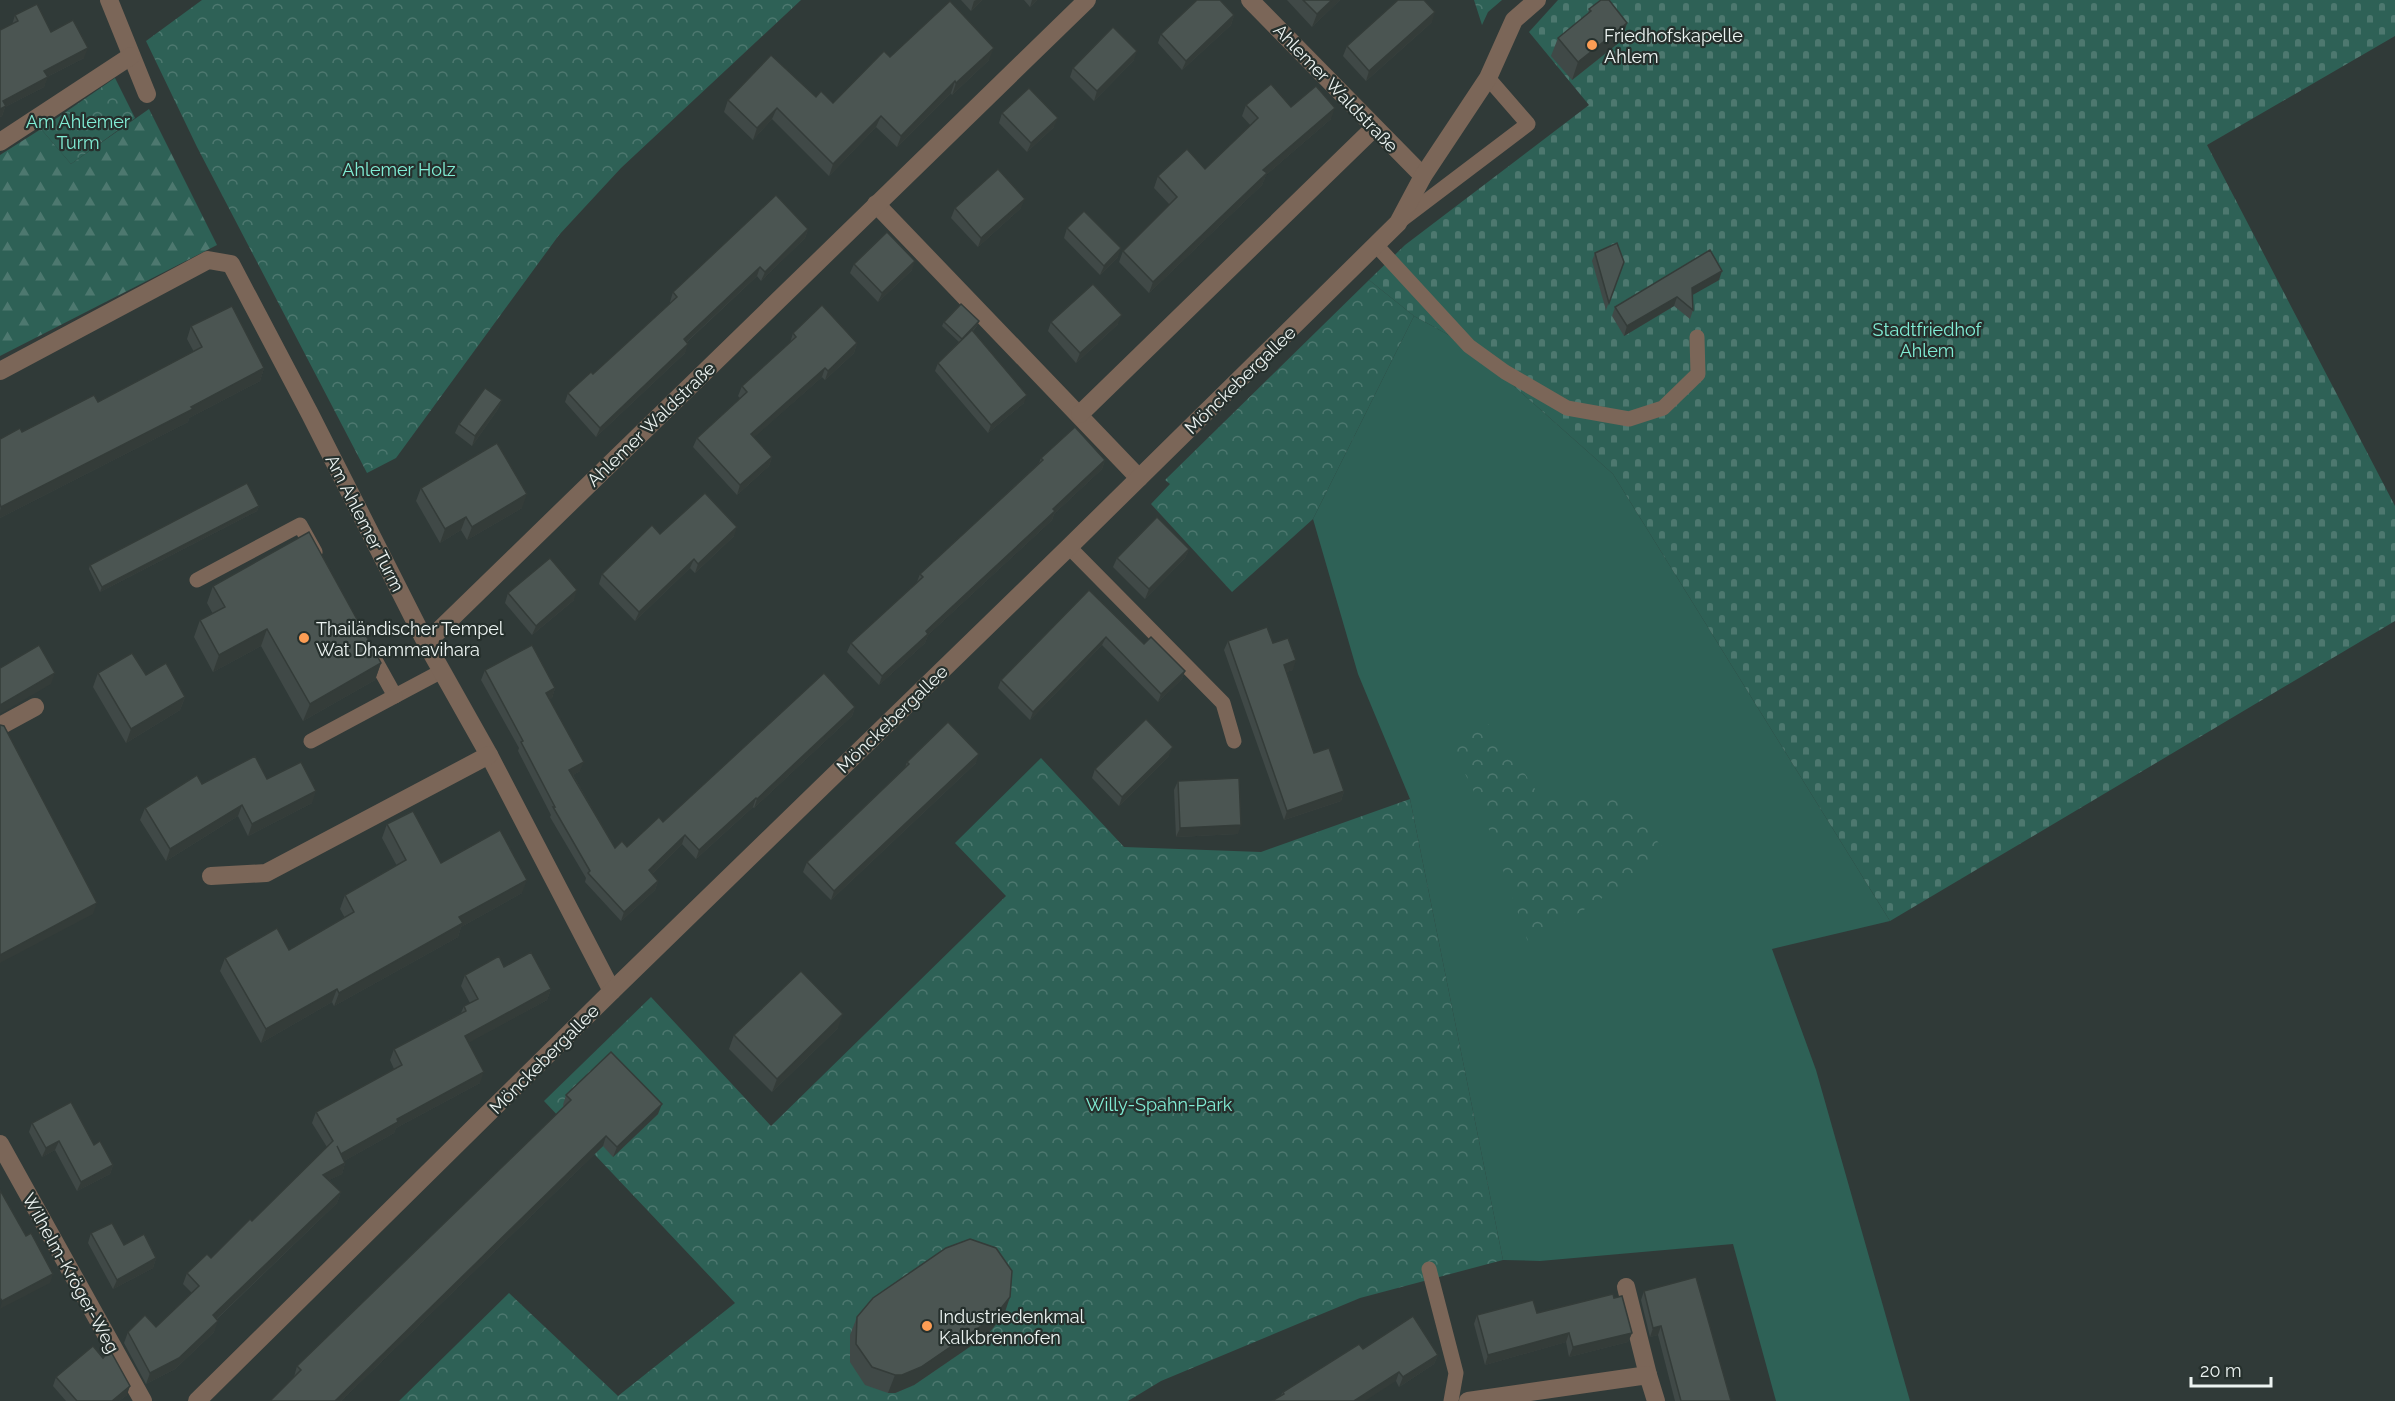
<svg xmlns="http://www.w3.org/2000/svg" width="2395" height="1401" font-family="Raleway,sans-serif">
	<defs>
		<pattern id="forest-firs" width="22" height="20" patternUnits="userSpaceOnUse" patternTransform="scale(1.5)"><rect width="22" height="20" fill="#2e6156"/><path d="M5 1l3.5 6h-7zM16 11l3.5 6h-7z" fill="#4d786f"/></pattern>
		<pattern id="cemetery-stones" width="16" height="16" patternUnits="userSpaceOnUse" patternTransform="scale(1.5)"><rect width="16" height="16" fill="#2e6156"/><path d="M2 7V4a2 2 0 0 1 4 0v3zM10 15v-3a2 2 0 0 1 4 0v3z" fill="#4d786f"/></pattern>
		<pattern id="park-crowns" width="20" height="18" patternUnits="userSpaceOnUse" patternTransform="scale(1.5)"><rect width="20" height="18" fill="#2e6156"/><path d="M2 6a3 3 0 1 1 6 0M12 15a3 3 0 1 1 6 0" fill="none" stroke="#4d786f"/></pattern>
	</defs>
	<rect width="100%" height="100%" fill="#303a38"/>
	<polygon fill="#2e6156" points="1414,316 1469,346 1613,474 1890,921 1772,949 1816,1070 1910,1401 1776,1401 1733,1244 1540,1261 1503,1260 1410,799 1358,674 1313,519"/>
	<polygon fill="url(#forest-firs)" points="149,109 217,245 0,356 0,155 41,129 71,164"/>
	<polygon fill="url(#cemetery-stones)" points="1558,0 2395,0 2395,36 2207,145 2395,506 2395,621 1890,921 1613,474 1469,346 1414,316 1369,280 1405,245 1589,105 1529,32"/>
	<g fill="url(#park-crowns)">
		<polygon points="202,0 801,0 621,168 559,235 396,458 367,473 197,147 146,41"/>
		<polygon points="1474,0 1502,0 1488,12 1482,25"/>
		<polygon points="115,78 135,118 71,164 41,129"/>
		<polygon points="1369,280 1414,316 1313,519 1232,592 1151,504 1170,484 1165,480"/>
		<polygon points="1491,723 1541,798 1619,796 1669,855 1529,945 1480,804 1451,745"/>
		<polygon points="1041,758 1124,847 1261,852 1410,799 1503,1260 1360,1298 1161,1381 1128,1401 399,1401 509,1293 618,1396 735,1303 544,1101 651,997 771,1126 1006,896 955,843"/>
	</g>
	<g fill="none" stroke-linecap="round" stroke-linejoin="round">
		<g stroke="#7b6658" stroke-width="15">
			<polyline points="1400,221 1528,124 1488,78"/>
			<polyline points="1376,245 1469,346 1505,372 1567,408 1629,419 1663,408 1698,374 1697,337"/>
			<polyline points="1069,547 1223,703 1234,741"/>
			<polyline points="197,580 300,525 315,552"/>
			<polyline points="370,651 395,696 442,671"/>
			<polyline points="311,741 395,696"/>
			<polyline points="1429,1269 1456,1373 1451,1401"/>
		</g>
		<g stroke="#7b6658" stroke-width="18">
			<polyline points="109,0 147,94"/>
			<polyline points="1250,0 1423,176"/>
			<polyline points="0,142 131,56"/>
			<polyline points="876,204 1139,478"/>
			<polyline points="0,371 208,260 231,264 310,414 426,643 489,755 612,991"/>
			<polyline points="1080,414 1374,128"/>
			<polyline points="426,643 1087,0"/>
			<polyline points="0,726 35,707"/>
			<polyline points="211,876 266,873 489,755"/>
			<polyline points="0,1144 143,1401"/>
			<polyline points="1626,1287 1648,1375"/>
			<polyline points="197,1401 612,991 1069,547 1398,223 1423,176 1488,78 1514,20 1537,0"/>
			<polyline points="1468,1401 1648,1375 1656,1401"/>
		</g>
	</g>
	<g fill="#404947">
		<polygon points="961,0 982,0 971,11"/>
		<polygon points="1024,0 1037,0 1030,7"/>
		<polygon points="1287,0 1340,0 1312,27"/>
		<polygon points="1589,9 1627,23 1621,41 1572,80 1551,56 1558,38 1588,14"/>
		<polygon points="15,15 51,32 84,58 47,77 44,87 5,107 2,116 0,117 0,30 12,25"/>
		<polygon points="1234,15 1231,25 1182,70 1158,43 1161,34"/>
		<polygon points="1432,22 1366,81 1343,56 1347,46"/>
		<polygon points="890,57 989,60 952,95 951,93 897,147 876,127 829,176 772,119 753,140 724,112 728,100 816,97 833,103"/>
		<polygon points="1134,60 1094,101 1070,77 1073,68"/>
		<polygon points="1246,105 1291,107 1331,119 1266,175 1262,185 1149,293 1119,262 1123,251 1170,205 1154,188 1158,176 1205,169 1251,126 1242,116"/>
		<polygon points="1002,113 1054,127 1027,152 999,123"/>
		<polygon points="955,208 1021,208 978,247 951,218"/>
		<polygon points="1067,228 1118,257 1100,275 1064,238"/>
		<polygon points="808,229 805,238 761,281 757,276 687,342 685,353 596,437 565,402 568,393 593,374 670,303 670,302 673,292"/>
		<polygon points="1595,253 1624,262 1606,310 1592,261"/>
		<polygon points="854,264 912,270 878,302 850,273"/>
		<polygon points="1719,280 1692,295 1693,310 1690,319 1674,306 1624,336 1612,316 1615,307"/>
		<polygon points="979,321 977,326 973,331 1024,403 988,433 935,371 938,363 959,342 942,326 944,322"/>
		<polygon points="1051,322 1118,324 1076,363 1048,331"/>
		<polygon points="191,326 264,368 260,381 189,418 188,422 0,518 0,439 22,432 98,402 194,352 187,339"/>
		<polygon points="793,333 857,343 854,353 825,380 822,377 754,437 772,457 769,466 737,495 693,447 697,438 740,398 738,396 742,386 790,343"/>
		<polygon points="502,400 498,409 472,446 455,433 459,424"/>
		<polygon points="1041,458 1105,460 1102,469 1054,514 1052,520 928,635 925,643 879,685 847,652 851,643 917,582 920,574 1039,463"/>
		<polygon points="421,488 522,508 467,540 461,530 440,543 416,501"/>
		<polygon points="259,506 257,511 100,592 89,569 90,565"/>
		<polygon points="660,534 734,536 695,573 690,568 635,621 599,584 602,574"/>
		<polygon points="1189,549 1185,558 1145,599 1113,567 1117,558"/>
		<polygon points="213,586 381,663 375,680 303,721 261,646 213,672 194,637 200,620 213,614 207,603"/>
		<polygon points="1089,590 1144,644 1185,671 1182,679 1158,702 1102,645 1030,720 998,688 1001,680"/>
		<polygon points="508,593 574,600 532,635 505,603"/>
		<polygon points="1228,641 1273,643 1293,670 1286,672 1314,753 1344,791 1341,801 1284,820 1224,650"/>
		<polygon points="485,670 555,688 552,698 549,699 580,771 573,775 615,848 627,847 663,822 855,707 852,716 754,808 753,807 696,859 682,844 652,874 658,881 655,890 621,921 585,882 586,878 550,817 551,815 518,751 519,748 481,680"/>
		<polygon points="98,673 146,675 185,697 180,710 126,743 93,687"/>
		<polygon points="1169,756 1119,806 1092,778 1095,769"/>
		<polygon points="907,762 976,763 831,900 803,872 807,862 905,768"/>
		<polygon points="267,779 312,803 248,836 238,816 166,861 140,820 145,808 202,784"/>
		<polygon points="1178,781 1238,834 1176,837 1174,790"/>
		<polygon points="387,824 441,863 522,893 461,927 458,937 334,1006 332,1002 261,1043 220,971 225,958 289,950 345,918 340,909 345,895 397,866 382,838"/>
		<polygon points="504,967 551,989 547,1000 469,1042 480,1083 396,1128 394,1133 344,1161 345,1163 342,1174 329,1180 341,1192 337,1203 217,1319 214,1332 175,1369 146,1384 124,1343 128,1332 156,1327 192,1293 183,1284 187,1273 211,1258 252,1221 327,1147 312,1123 316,1112 394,1069 390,1060 394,1049 461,1013 464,1006 470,1003 461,986 465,975"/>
		<polygon points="838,1028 772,1092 729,1049 734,1035"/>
		<polygon points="566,1095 658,1114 613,1157 603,1146 341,1401 270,1401 294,1377 297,1366 564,1107 563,1105"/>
		<polygon points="32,1123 94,1145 113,1165 110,1174 77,1191 55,1150 42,1157 29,1132"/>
		<polygon points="91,1233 124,1245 156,1258 153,1268 113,1289 88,1243"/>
		<polygon points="1644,1291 1731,1401 1675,1401 1658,1335 1650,1337 1641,1300"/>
		<polygon points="1614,1298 1632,1333 1628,1342 1569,1357 1566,1342 1485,1365 1474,1324 1477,1315 1537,1313"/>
		<polygon points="1004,1315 987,1335 914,1385 895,1393 888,1393 865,1385 850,1362 850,1335 857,1317"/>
		<polygon points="1363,1349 1438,1355 1434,1364 1399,1387 1396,1381 1281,1395 1283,1392"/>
		<polygon points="56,1377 127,1395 119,1401 66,1401 53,1386"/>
	</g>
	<g fill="#343c39">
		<polygon points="976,0 982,0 971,11 974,1"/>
		<polygon points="1032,0 1037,0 1030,7"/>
		<polygon points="1332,0 1340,0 1312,27 1317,14"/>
		<polygon points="1435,12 1432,22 1366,81 1369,71"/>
		<polygon points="1234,15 1231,25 1182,70 1186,61"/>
		<polygon points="1627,23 1621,41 1572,80 1578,62"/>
		<polygon points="88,48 84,58 41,80 44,71"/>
		<polygon points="994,48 989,60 952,95 956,83"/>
		<polygon points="1137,51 1134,60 1094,101 1097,91"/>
		<polygon points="48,77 44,87 5,107 2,116 0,117 0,108 3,101"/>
		<polygon points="955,81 951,93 897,147 901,136"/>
		<polygon points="777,108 772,119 753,140 757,128"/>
		<polygon points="1335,108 1331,119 1266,175 1262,185 1149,293 1153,282 1263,170"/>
		<polygon points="881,116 876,127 829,176 833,164"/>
		<polygon points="1058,118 1054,127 1027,152 1031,143"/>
		<polygon points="1025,199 1021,208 978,247 981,238"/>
		<polygon points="808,229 805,238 761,281 765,272"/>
		<polygon points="1121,248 1118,257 1100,275 1104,266"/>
		<polygon points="915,261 912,270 878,302 882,293"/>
		<polygon points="760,267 757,276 680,348 684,339"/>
		<polygon points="1722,271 1719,280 1689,297 1692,288"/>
		<polygon points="1677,297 1674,306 1624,336 1627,326"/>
		<polygon points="1122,315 1118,324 1076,363 1080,353"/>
		<polygon points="979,321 977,326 960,343 962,339"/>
		<polygon points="857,343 854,353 825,380 828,371"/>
		<polygon points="688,344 685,353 596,437 600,428"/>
		<polygon points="264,368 260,381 189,418 188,422 0,518 0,511 1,507"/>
		<polygon points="825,368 822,377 748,443 751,434"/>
		<polygon points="1027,395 1024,403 988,433 991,425"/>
		<polygon points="502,400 498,409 472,446 475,436"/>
		<polygon points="772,457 769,466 737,495 740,485"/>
		<polygon points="1105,460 1102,469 1054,514 1052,520 928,635 925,643 879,685 882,676 926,631 1053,509"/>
		<polygon points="527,494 522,508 467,540 472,527"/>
		<polygon points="259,506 257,511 100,592 102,587"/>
		<polygon points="466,517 461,530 440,543 445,529"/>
		<polygon points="737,527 734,536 695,573 698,564"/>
		<polygon points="1189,549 1185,558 1145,599 1149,589"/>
		<polygon points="694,559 690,568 635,621 639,612"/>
		<polygon points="577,590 574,600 532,635 536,626"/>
		<polygon points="267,629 261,646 213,672 219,655"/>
		<polygon points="1106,637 1102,645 1030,720 1033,712"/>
		<polygon points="1296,660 1293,670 1280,674 1284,665"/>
		<polygon points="381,663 375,680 303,721 310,704"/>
		<polygon points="1185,671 1182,679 1158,702 1161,694"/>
		<polygon points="55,673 51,684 0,714 0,705"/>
		<polygon points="555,688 552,698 543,702 546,693"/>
		<polygon points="185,697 180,710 126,743 131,729"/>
		<polygon points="855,707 852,716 754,808 757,799"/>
		<polygon points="1173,747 1169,756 1119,806 1122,797"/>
		<polygon points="979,754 976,763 831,900 834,891"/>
		<polygon points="584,762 580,771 566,779 569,770"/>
		<polygon points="316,791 312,803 248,836 252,824"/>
		<polygon points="1344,791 1341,801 1284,820 1287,811"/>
		<polygon points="756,798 753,807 696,859 699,850"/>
		<polygon points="242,805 238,816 166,861 170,849"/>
		<polygon points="1241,825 1238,834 1176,837 1180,828"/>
		<polygon points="685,835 682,844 646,880 649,870"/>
		<polygon points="527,880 522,893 461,927 458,937 334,1006 339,993 459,917"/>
		<polygon points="658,881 655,890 621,921 624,912"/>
		<polygon points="97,903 93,914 0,963 0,955"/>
		<polygon points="337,989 332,1002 261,1043 266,1029"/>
		<polygon points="551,989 547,1000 461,1047 465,1036"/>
		<polygon points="843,1014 838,1028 772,1092 777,1079"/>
		<polygon points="484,1072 480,1083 396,1128 394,1133 337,1165 341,1154 397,1119"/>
		<polygon points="662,1104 658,1114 613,1157 617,1147"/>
		<polygon points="606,1136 603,1146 341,1401 335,1401"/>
		<polygon points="59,1141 55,1150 42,1157 46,1148"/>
		<polygon points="345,1163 342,1174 319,1185 323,1175"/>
		<polygon points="113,1165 110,1174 77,1191 81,1182"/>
		<polygon points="341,1192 337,1203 209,1326 213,1315"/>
		<polygon points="156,1258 153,1268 113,1289 117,1280"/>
		<polygon points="53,1274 50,1283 0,1309 2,1301"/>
		<polygon points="1010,1297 1004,1315 987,1335 914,1385 895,1393 888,1393 895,1375"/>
		<polygon points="218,1321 214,1332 175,1369 146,1384 150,1373"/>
		<polygon points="1661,1326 1658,1335 1650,1337 1653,1328"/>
		<polygon points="1569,1333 1566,1342 1485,1365 1488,1355"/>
		<polygon points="1632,1333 1628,1342 1569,1357 1573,1347"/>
		<polygon points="1438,1355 1434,1364 1399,1387 1403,1377"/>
		<polygon points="1399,1372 1396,1381 1365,1401 1354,1401"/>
		<polygon points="130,1386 127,1395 119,1401 112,1401"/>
	</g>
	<g fill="#4b5552" stroke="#343c39" stroke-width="1.5">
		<polygon points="1197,0 1220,0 1234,15 1186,61 1161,34"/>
		<polygon points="1303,0 1332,0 1317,14"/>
		<polygon points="1398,0 1424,0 1435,12 1369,71 1347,46"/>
		<polygon points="1601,0 1609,0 1627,23 1578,62 1558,38 1591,11 1589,9"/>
		<polygon points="950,1 994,48 956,83 955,81 901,136 881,116 833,164 777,108 757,128 728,100 771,55 816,97 821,91 833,103 884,51 890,57"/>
		<polygon points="37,4 51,32 73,20 88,48 44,71 48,77 3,101 6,106 0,109 0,30 18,21 15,15"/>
		<polygon points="1113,27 1137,51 1097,91 1073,68"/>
		<polygon points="1271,84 1291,107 1316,86 1335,108 1263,170 1267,173 1153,282 1123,251 1177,197 1158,176 1187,149 1205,169 1258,118 1246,105"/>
		<polygon points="1029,88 1058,118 1031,143 1002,113"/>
		<polygon points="998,169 1025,199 981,238 955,208"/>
		<polygon points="776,195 808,229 765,272 760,267 684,339 688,344 600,428 568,393 591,372 593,374 677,297 673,292"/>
		<polygon points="1084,211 1121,248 1104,266 1067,228"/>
		<polygon points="887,232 915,261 882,293 854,264"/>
		<polygon points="1617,243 1624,262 1609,303 1595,253"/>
		<polygon points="1710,250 1722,271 1692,288 1693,310 1677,297 1627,326 1615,307"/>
		<polygon points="1093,284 1122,315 1080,353 1051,322"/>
		<polygon points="961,304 979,321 962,339 944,322"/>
		<polygon points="822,305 857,343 828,371 825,368 751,434 772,457 740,485 697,438 747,392 742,386 796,337 793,333"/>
		<polygon points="232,306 264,368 191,407 193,409 1,507 0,504 0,439 20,428 22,432 94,395 98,402 202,347 191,326"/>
		<polygon points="972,330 1027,395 991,425 938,363"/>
		<polygon points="485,388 502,400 475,436 459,424"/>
		<polygon points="1075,427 1105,460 1053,509 1055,511 926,631 928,634 882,676 851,643 923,577 920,574 1043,460 1041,458"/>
		<polygon points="497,443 527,494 472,527 466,517 445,529 421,488"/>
		<polygon points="247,483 259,506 102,587 90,565"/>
		<polygon points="705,493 737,527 698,564 694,559 639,612 602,574 652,525 660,534"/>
		<polygon points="1157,517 1189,549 1149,589 1117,558"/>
		<polygon points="309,532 381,663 310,704 267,629 219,655 200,620 225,607 213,586"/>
		<polygon points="550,558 577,590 536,626 508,593"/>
		<polygon points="1089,590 1144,644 1151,637 1185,671 1161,694 1106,637 1033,712 1001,680"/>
		<polygon points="1267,627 1273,643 1288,638 1296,660 1284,665 1314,753 1329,748 1344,791 1287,811 1228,641"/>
		<polygon points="39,645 55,673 0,705 0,668"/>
		<polygon points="532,645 555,688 546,693 584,762 569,770 615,848 622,841 627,847 659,817 663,822 824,673 855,707 757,799 756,798 699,850 685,835 649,870 658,881 624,912 588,873 590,871 553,807 555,807 521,742 523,741 485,670"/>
		<polygon points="132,653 146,675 166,663 185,697 131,729 98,673"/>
		<polygon points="1146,719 1173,747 1122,797 1095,769"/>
		<polygon points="948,722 979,754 834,891 807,862 909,764 907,762"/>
		<polygon points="0,725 4,726 97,903 0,955"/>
		<polygon points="255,756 267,779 301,762 316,791 252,824 242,805 170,849 145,808 197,775 202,784"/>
		<polygon points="1239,778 1241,825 1180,828 1178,781"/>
		<polygon points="413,811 441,863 500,830 527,880 459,917 463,923 339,993 337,989 266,1029 225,958 277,928 289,950 354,912 345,895 406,860 387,824"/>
		<polygon points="531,952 551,989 465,1036 484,1072 397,1119 398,1122 341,1154 337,1146 345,1163 323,1175 341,1192 213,1315 218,1321 179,1358 150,1373 128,1332 145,1315 156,1327 199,1286 187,1273 207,1254 211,1258 250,1219 252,1221 333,1141 316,1112 402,1065 394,1049 466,1011 464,1006 478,999 465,975 499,956 504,967"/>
		<polygon points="801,971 843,1014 777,1079 734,1035"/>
		<polygon points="611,1052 662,1104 617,1147 606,1136 335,1401 270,1401 301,1370 297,1366 571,1100 566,1095"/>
		<polygon points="71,1102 94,1145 100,1141 113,1165 81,1182 59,1141 46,1148 32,1123"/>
		<polygon points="0,1190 26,1236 31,1233 53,1274 2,1301 0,1298"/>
		<polygon points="112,1223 124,1245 144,1234 156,1258 117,1280 91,1233"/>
		<polygon points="970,1239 996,1248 1012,1271 1010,1297 994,1317 921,1367 902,1375 895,1375 872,1367 856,1344 857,1317 873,1298 946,1248"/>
		<polygon points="1696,1277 1731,1401 1681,1401 1661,1326 1653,1328 1644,1291"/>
		<polygon points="1613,1294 1614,1298 1622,1296 1632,1333 1573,1347 1569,1333 1488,1355 1477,1315 1533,1300 1537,1313"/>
		<polygon points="1413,1316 1438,1355 1403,1377 1399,1372 1354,1401 1272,1401 1284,1394 1283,1392 1359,1344 1363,1349"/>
		<polygon points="93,1346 103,1358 110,1350 130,1386 112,1401 77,1401 56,1377"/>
	</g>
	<g fill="#fc9d54" stroke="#26302d" stroke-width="2">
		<circle cx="1592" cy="45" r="6"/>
		<circle cx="304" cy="638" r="6"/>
		<circle cx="927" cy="1326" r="6"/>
	</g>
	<g text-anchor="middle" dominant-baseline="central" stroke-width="4.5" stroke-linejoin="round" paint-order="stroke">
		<g font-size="18" fill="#edf4f2" stroke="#26302d" text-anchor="start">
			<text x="1604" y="35">Friedhofskapelle<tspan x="1604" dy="21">Ahlem</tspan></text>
			<text x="316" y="628">Thailändischer Tempel<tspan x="316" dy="21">Wat Dhammavihara</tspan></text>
			<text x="939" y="1316">Industriedenkmal<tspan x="939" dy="21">Kalkbrennofen</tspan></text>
		</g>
		<g font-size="18" fill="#edf4f2" stroke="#26302d">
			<text transform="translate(1336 88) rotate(46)">Ahlemer Waldstraße</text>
			<text transform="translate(1240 380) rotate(-44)">Mönckebergallee</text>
			<text transform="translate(651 424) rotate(-44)">Ahlemer Waldstraße</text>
			<text transform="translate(365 523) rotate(63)">Am Ahlemer Turm</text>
			<text transform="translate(892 719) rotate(-44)">Mönckebergallee</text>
			<text transform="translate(544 1059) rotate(-45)">Mönckebergallee</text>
			<text transform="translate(71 1273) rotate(61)">Wilhelm-Kröger-Weg</text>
		</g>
		<g font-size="18" fill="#81edd5" stroke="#26302d">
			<text x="78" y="121">Am Ahlemer<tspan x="78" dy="21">Turm</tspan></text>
			<text x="399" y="169">Ahlemer Holz</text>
			<text x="1927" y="329">Stadtfriedhof<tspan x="1927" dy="21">Ahlem</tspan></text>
			<text x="1159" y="1104">Willy-Spahn-Park</text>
		</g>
	</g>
	<path d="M2191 1377v9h80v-9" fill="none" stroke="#edf4f2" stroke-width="3"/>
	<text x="2200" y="1377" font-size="18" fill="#edf4f2" stroke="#26302d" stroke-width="4.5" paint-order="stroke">20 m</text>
</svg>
